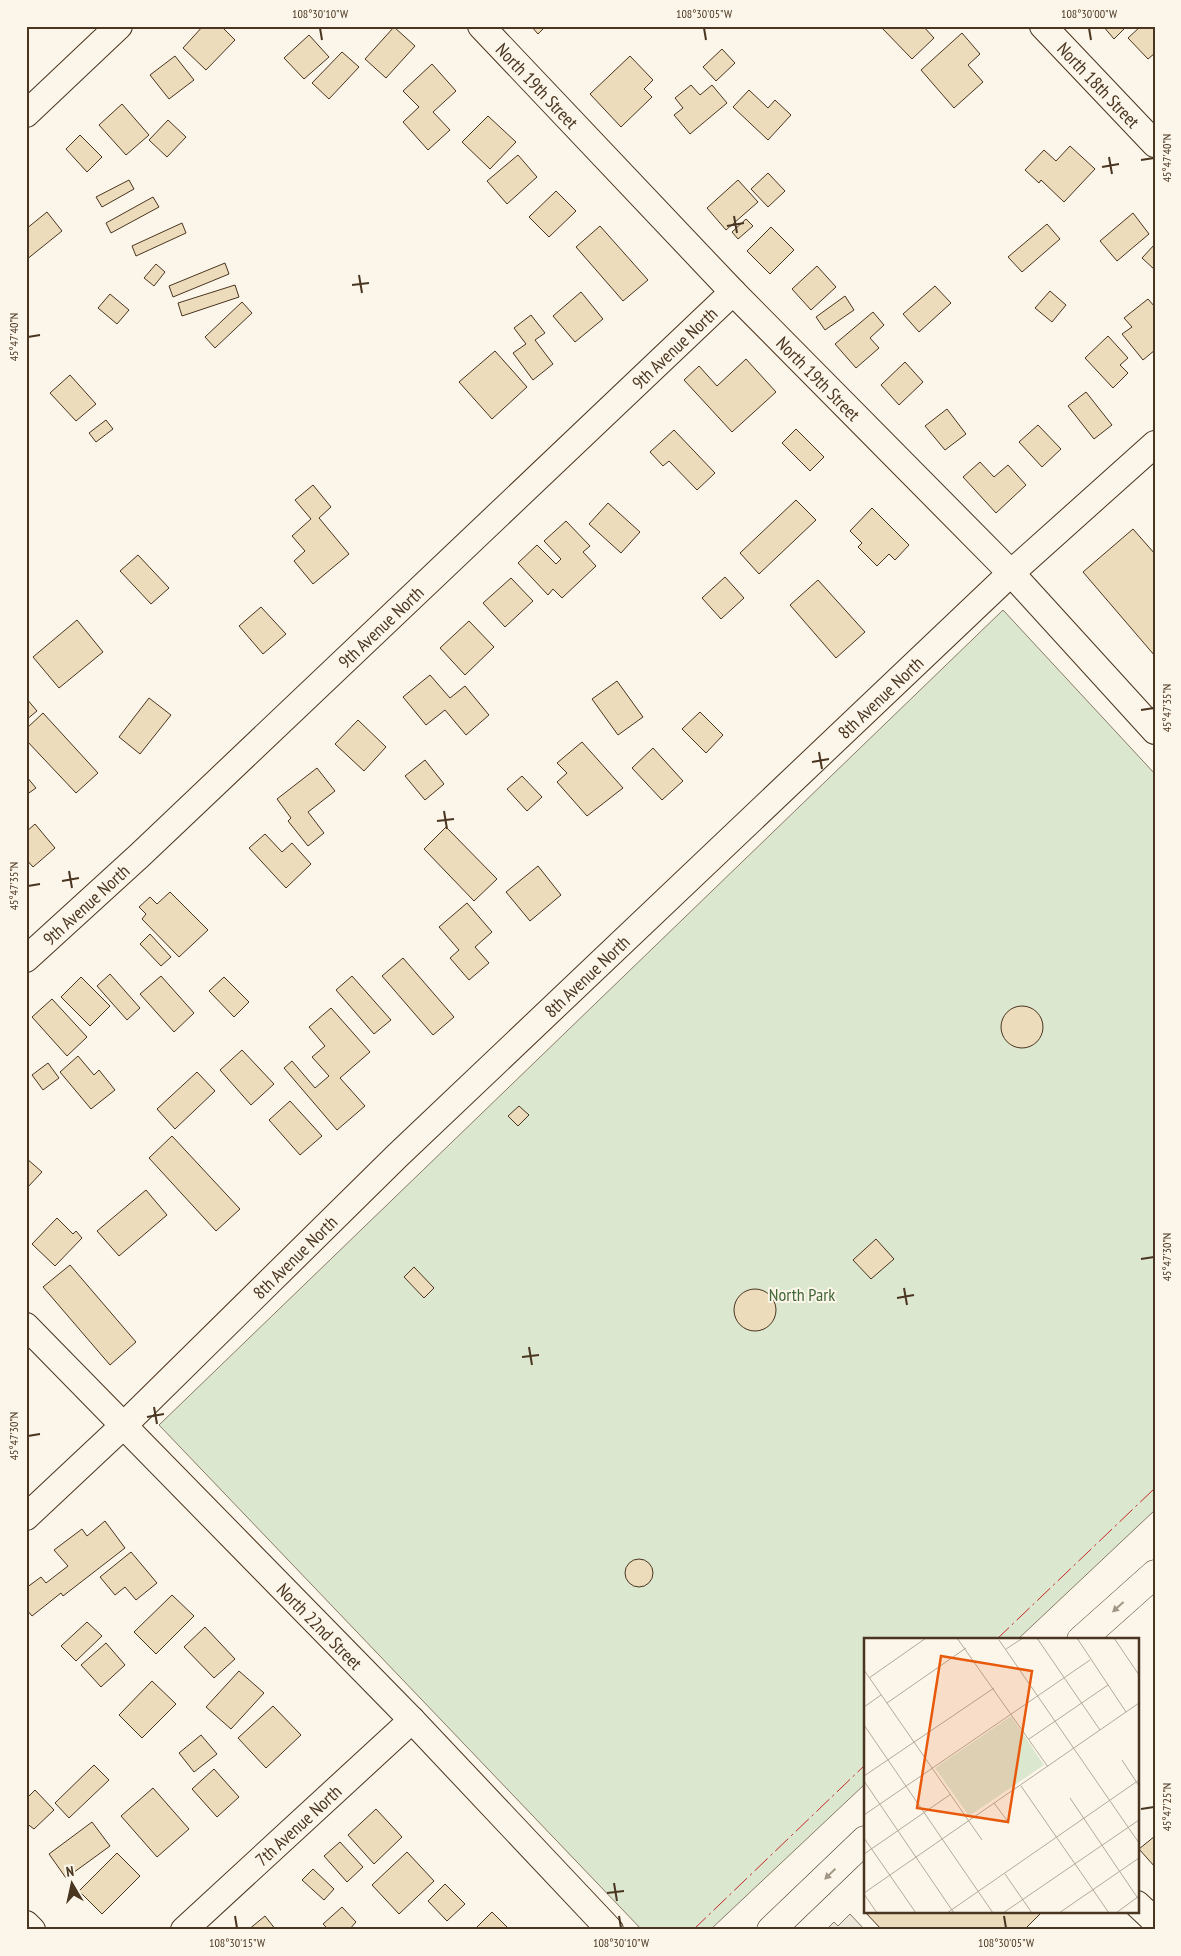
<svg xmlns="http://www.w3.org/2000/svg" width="1181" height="1956" font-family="'PT Sans Narrow',sans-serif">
	<rect width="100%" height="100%" fill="#fbf6e9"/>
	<polygon fill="#dce7d0" stroke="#887966" points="1003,610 1155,774 1155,1510 1017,1640 865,1640 865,1784 710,1930 642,1930 159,1425"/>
	<polygon fill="#ede7d9" stroke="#887966" points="850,1914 865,1930 826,1930 834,1922 838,1926"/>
	<g fill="#ecdcbc" stroke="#4a3520">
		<polygon points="203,26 221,26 235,40 206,70 183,48"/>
		<polygon points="531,26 546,26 538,34"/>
		<polygon points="923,26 934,38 912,59 881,27"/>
		<polygon points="1103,26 1127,26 1114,39"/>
		<polygon points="1141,26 1155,26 1155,53 1148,59 1128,38"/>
		<polygon points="394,27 415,46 386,78 365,59"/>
		<polygon points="962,33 980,54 968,65 983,82 954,108 921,70"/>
		<polygon points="309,35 329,57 304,79 284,58"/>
		<polygon points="722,49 735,63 716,81 703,67"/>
		<polygon points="342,52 359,67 329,99 312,83"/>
		<polygon points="175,56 194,80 169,99 150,75"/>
		<polygon points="630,56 653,80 644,89 652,97 621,127 590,94"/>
		<polygon points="432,64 456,91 433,112 450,130 428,150 403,122 419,107 403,91"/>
		<polygon points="691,85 700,95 712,85 727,103 690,134 674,115 683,108 675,98"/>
		<polygon points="749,90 768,108 775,100 791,115 768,140 733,107"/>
		<polygon points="122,104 149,135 126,155 99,125"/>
		<polygon points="488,116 516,142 490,169 462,142"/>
		<polygon points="168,120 186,137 167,157 149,140"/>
		<polygon points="80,135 102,157 87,172 66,149"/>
		<polygon points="1070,146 1095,169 1064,202 1041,180 1039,183 1025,170 1044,150 1056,161"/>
		<polygon points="518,155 537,177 507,204 487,181"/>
		<polygon points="768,173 785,191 768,207 751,189"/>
		<polygon points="129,180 134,189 102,207 96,197"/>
		<polygon points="738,180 758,202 726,230 707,208"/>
		<polygon points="556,191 576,211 549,237 529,217"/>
		<polygon points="153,197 159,207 111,233 106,223"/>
		<polygon points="47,212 62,231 26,260 26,229"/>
		<polygon points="1133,213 1149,234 1117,261 1100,241"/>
		<polygon points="746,219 753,226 738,239 732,232"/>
		<polygon points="182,223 186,233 136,256 132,246"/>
		<polygon points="1047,224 1060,239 1022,272 1008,257"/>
		<polygon points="600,226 648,280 623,301 576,247"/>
		<polygon points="771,227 794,250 770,274 747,251"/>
		<polygon points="1155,244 1155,270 1142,258"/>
		<polygon points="225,263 229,274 173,297 169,286"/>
		<polygon points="156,264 165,272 154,286 144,278"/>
		<polygon points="817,266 836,287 811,310 792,289"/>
		<polygon points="235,285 239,297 182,316 178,303"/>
		<polygon points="935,286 951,303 919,332 903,314"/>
		<polygon points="1050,291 1066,305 1052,322 1035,308"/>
		<polygon points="581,292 603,319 575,342 553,316"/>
		<polygon points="110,294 129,310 117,324 98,308"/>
		<polygon points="845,296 854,310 825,330 816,317"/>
		<polygon points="1148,299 1155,307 1155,350 1143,360 1122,334 1132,327 1124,318"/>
		<polygon points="242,302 252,313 215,348 205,337"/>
		<polygon points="873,312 884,325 870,338 879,348 856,368 835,344"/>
		<polygon points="531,315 545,333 535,340 553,364 533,380 513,353 526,344 514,328"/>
		<polygon points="1108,336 1128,358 1120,365 1128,373 1113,388 1085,358"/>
		<polygon points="495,351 527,387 492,419 459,382"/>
		<polygon points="746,359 776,392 732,432 684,380 699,366 717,386"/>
		<polygon points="905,362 923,382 899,405 881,385"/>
		<polygon points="70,375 96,404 76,421 50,393"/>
		<polygon points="1086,392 1112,425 1094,439 1068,406"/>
		<polygon points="947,409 966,434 945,450 925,426"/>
		<polygon points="106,420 113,429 96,442 89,433"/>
		<polygon points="1038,425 1061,449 1042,467 1019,442"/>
		<polygon points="796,429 824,457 810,471 782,443"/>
		<polygon points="674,430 715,473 697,490 669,461 663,466 650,452"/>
		<polygon points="980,462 994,477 1008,465 1026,485 996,513 963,477"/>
		<polygon points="313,485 331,507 319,518 349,554 313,584 294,561 305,551 292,536 311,519 295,500"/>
		<polygon points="796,500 816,520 759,574 740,553"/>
		<polygon points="608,503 640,532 621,553 589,524"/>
		<polygon points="872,508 909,545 895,560 889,554 877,566 858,547 862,543 850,531"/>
		<polygon points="566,521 590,546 583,552 596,566 562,598 553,589 548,595 518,563 537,545 556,564 561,559 544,541"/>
		<polygon points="1133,529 1155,554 1155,656 1083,572"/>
		<polygon points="138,555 169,588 151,604 120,571"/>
		<polygon points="725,577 744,598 721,619 702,598"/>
		<polygon points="511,578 533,601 505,627 483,603"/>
		<polygon points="818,580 865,632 836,658 790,605"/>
		<polygon points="261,607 286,634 263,654 239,626"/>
		<polygon points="77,620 103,652 59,688 33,657"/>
		<polygon points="469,621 494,647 465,675 440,648"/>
		<polygon points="430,675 450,698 465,686 489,715 466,735 445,710 426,725 403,697"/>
		<polygon points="617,681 643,717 618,735 592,699"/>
		<polygon points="26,698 37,711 26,720"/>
		<polygon points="149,698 171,715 140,754 119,737"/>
		<polygon points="700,712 723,735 706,753 682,729"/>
		<polygon points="43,713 98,773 76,793 26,740 26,729"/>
		<polygon points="358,720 386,747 364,771 335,744"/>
		<polygon points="582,742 623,788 587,816 557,782 567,773 557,763"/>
		<polygon points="653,748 683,781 662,800 632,768"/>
		<polygon points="425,760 444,784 425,800 405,776"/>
		<polygon points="317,768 335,791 308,812 324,833 308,846 288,821 291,818 277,799"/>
		<polygon points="26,776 36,788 26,795"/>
		<polygon points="522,776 542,797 527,811 507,789"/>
		<polygon points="35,824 55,848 33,867 26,859 26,832"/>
		<polygon points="446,827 497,879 474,901 424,849"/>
		<polygon points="265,834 282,852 292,843 311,864 286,888 249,848"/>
		<polygon points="538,866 561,895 530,921 506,892"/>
		<polygon points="170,892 208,930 179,957 142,919 146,914 139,907 150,897 157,904"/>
		<polygon points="467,903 492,932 475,947 489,963 469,980 450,958 459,950 439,927"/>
		<polygon points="150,934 171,957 161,966 140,944"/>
		<polygon points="403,958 454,1017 433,1035 382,976"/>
		<polygon points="110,974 140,1008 127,1020 97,986"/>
		<polygon points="161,976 194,1013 174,1032 140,994"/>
		<polygon points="352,976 391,1020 374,1034 336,990"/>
		<polygon points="81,977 110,1006 90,1026 61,997"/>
		<polygon points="224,977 249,1002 234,1017 209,991"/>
		<polygon points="52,999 87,1037 67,1056 32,1017"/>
		<circle cx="1022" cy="1027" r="21"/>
		<polygon points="331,1008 370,1052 340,1078 365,1106 337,1130 284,1068 292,1061 315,1088 329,1076 312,1057 325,1046 309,1027"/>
		<polygon points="242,1050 274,1084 251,1105 220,1070"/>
		<polygon points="78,1056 94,1075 99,1070 115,1090 91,1109 60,1072"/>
		<polygon points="48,1063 59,1078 43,1090 32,1075"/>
		<polygon points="197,1072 215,1091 175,1129 157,1109"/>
		<polygon points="290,1101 322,1136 300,1155 269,1120"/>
		<polygon points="519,1106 529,1115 518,1126 508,1116"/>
		<polygon points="1155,1119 1155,1193 1154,1193"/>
		<polygon points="172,1136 240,1209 216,1231 149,1158"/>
		<polygon points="26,1158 42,1172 26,1189"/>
		<polygon points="146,1190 167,1215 119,1256 97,1231"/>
		<polygon points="57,1218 73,1234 76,1231 82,1238 55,1266 32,1244"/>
		<polygon points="876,1239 894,1259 871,1279 853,1260"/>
		<polygon points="70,1265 136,1342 110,1365 43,1287"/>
		<polygon points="414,1267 434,1288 424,1298 404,1277"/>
		<circle cx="755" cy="1310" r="21"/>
		<polygon points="105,1521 125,1548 63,1596 61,1593 32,1616 26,1609 26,1588 41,1577 46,1583 68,1566 54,1550 82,1529 87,1536"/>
		<polygon points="131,1552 157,1583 136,1600 125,1587 115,1595 100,1577"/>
		<circle cx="639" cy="1573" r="14"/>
		<polygon points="172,1595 194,1616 156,1654 134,1632"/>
		<polygon points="87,1622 102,1636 76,1661 61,1646"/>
		<polygon points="205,1627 235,1659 214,1678 184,1647"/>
		<polygon points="106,1643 125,1665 101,1687 81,1665"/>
		<polygon points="239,1671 264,1693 231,1729 206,1707"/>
		<polygon points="152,1681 176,1704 142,1738 119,1715"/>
		<polygon points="273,1706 301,1735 266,1768 238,1738"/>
		<polygon points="201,1735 217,1754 194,1772 179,1753"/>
		<polygon points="94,1765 109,1780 69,1818 55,1803"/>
		<polygon points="214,1769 239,1797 217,1817 192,1789"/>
		<polygon points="153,1788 189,1829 157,1857 121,1816"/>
		<polygon points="35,1790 54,1810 34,1829 26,1823 26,1799"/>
		<polygon points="376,1809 402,1837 374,1864 348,1835"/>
		<polygon points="92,1822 110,1846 66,1878 49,1854"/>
		<polygon points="1155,1836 1155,1867 1139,1849"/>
		<polygon points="340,1842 363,1867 347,1882 324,1856"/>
		<polygon points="407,1852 434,1881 399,1914 372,1885"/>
		<polygon points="117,1853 140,1876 102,1914 79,1891"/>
		<polygon points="313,1869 334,1889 324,1900 302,1880"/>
		<polygon points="445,1884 465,1904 447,1921 428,1901"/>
		<polygon points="342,1907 356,1922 349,1930 329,1930 323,1924"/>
		<polygon points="492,1912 510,1930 474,1930"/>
		<polygon points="865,1912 1042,1912 1024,1930 882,1930"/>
		<polygon points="265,1916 276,1930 248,1930"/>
	</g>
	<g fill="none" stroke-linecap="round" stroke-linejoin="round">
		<g stroke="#4a3520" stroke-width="28">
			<g id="minor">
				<path id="s1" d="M481,26L733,292L1011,573L1155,731"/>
				<path id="s2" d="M1043,26L1155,144"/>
				<polyline points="26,114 119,26"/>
				<path id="s3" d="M26,959L140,855L733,292"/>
				<path id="s4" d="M26,1326L412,1720L610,1930"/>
				<path id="s5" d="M26,1517L123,1426L397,1156L1011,573L1155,444"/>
				<polyline points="1137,1904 1155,1921"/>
				<polyline points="26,1924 32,1930"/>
				<path id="s6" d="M184,1930L412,1720"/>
			</g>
		</g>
		<g stroke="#4a3520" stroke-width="29">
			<g id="major">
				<polyline points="1081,1640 1155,1574"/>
				<polyline points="771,1930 865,1840"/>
			</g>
		</g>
		<use href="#minor" stroke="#fbf6e9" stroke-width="26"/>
		<use href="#major" stroke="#fbf6e9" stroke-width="28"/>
		<g stroke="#c62828" stroke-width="1" stroke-dasharray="18 4 2.5 4" stroke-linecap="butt">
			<polyline points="996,1640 1155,1488"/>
			<polyline points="693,1930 865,1765"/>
		</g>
	</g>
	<defs><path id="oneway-solid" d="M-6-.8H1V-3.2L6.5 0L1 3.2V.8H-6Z" transform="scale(1.25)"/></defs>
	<g fill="#a29684">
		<use href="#oneway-solid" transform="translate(1118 1607) rotate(138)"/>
		<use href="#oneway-solid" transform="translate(830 1874) rotate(136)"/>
	</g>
	<path fill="none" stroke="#4a3520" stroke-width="2" d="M320,28L322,40M704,28L706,40M1089,28L1091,40M1109,157L1112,174M1141,160L1154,158M1102,167L1119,164M734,216L737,233M727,226L744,223M359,275L362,293M352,285L369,283M28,337L40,335M1141,710L1154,708M819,752L822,769M812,762L829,759M444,811L447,829M437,821L454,819M69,871L72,888M62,881L79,878M28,886L40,884M1141,1259L1154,1257M904,1288L907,1305M897,1298L914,1295M529,1347L532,1365M522,1357L539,1355M154,1407L157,1424M147,1417L164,1414M28,1436L40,1434M1141,1809L1154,1807M614,1883L617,1901M607,1893L624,1891M235,1916L237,1928M619,1916L621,1928M1004,1916L1006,1928"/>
	<g text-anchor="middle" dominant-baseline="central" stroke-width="4" stroke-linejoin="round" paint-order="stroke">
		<g font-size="18" fill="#4a3520" stroke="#fbf6e9">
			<text stroke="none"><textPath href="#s2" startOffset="81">North 18th Street</textPath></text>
			<text stroke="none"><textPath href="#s1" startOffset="82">North 19th Street</textPath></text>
			<text stroke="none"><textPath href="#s3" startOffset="891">9th Avenue North</textPath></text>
			<text stroke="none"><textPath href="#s1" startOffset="488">North 19th Street</textPath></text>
			<text stroke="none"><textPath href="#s3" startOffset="486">9th Avenue North</textPath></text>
			<text stroke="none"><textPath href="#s5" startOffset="1184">8th Avenue North</textPath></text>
			<text stroke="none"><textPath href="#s3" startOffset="81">9th Avenue North</textPath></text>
			<text stroke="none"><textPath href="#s5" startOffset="779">8th Avenue North</textPath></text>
			<text stroke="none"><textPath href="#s5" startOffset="374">8th Avenue North</textPath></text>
			<text stroke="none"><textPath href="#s4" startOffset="420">North 22nd Street</textPath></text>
			<text stroke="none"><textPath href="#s6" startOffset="155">7th Avenue North</textPath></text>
		</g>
		<g font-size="18" fill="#436837" stroke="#fbf6e9">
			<text x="802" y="1294">North Park</text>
		</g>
	</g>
	<g transform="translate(864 1638)">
		<rect width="275" height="275" fill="#fbf6e9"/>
		<path d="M147,78L180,127L105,178L71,130Z" fill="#dce7d0"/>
		<path fill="none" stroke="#b4a999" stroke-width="1" d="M93,0L184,129M173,0L236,92M213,0L262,74M250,0L275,37M135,2L275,205M142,11L159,0M0,32L118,202M5,40L62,0M23,65L102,10M0,69L17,57M0,87L129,275M165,101L244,47M258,122L275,148M0,138L130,50M0,143L90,275M157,148L245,275M206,160L275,262M130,165L145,185M0,177L226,22M0,200L52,275M0,216L87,156M141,236L168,275M0,255L275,65M0,256L13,275M83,275L275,142M139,275L275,182M195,275L275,220M252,275L275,258"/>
		<path fill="#e8590c" fill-opacity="0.15" stroke="#e8590c" stroke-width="2.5" d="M77,18L168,33L144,184L53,170Z"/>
		<rect width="275" height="275" fill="none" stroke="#4a3520" stroke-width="2.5"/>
	</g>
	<rect width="1181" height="1956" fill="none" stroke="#fbf6e9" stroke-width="55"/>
	<g transform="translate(72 1884) rotate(351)" stroke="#fbf6e9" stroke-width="4" paint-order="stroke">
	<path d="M0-4L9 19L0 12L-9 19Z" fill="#4a3520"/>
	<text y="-8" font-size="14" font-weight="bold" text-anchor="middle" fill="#4a3520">N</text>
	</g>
	<rect x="28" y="28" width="1126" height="1900" fill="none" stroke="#4a3520" stroke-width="2"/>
	<g font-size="12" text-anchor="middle" fill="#4a3520">
		<text x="320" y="18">108°30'10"W</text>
		<text x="704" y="18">108°30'05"W</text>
		<text x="1089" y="18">108°30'00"W</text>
		<text transform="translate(1167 158) rotate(-90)" y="4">45°47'40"N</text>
		<text transform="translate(14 337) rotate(-90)" y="4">45°47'40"N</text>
		<text transform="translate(1167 708) rotate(-90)" y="4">45°47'35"N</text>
		<text transform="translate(14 886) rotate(-90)" y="4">45°47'35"N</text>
		<text transform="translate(1167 1257) rotate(-90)" y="4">45°47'30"N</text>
		<text transform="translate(14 1436) rotate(-90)" y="4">45°47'30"N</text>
		<text transform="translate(1167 1807) rotate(-90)" y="4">45°47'25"N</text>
		<text x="237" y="1947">108°30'15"W</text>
		<text x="621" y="1947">108°30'10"W</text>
		<text x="1006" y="1947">108°30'05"W</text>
	</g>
</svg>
